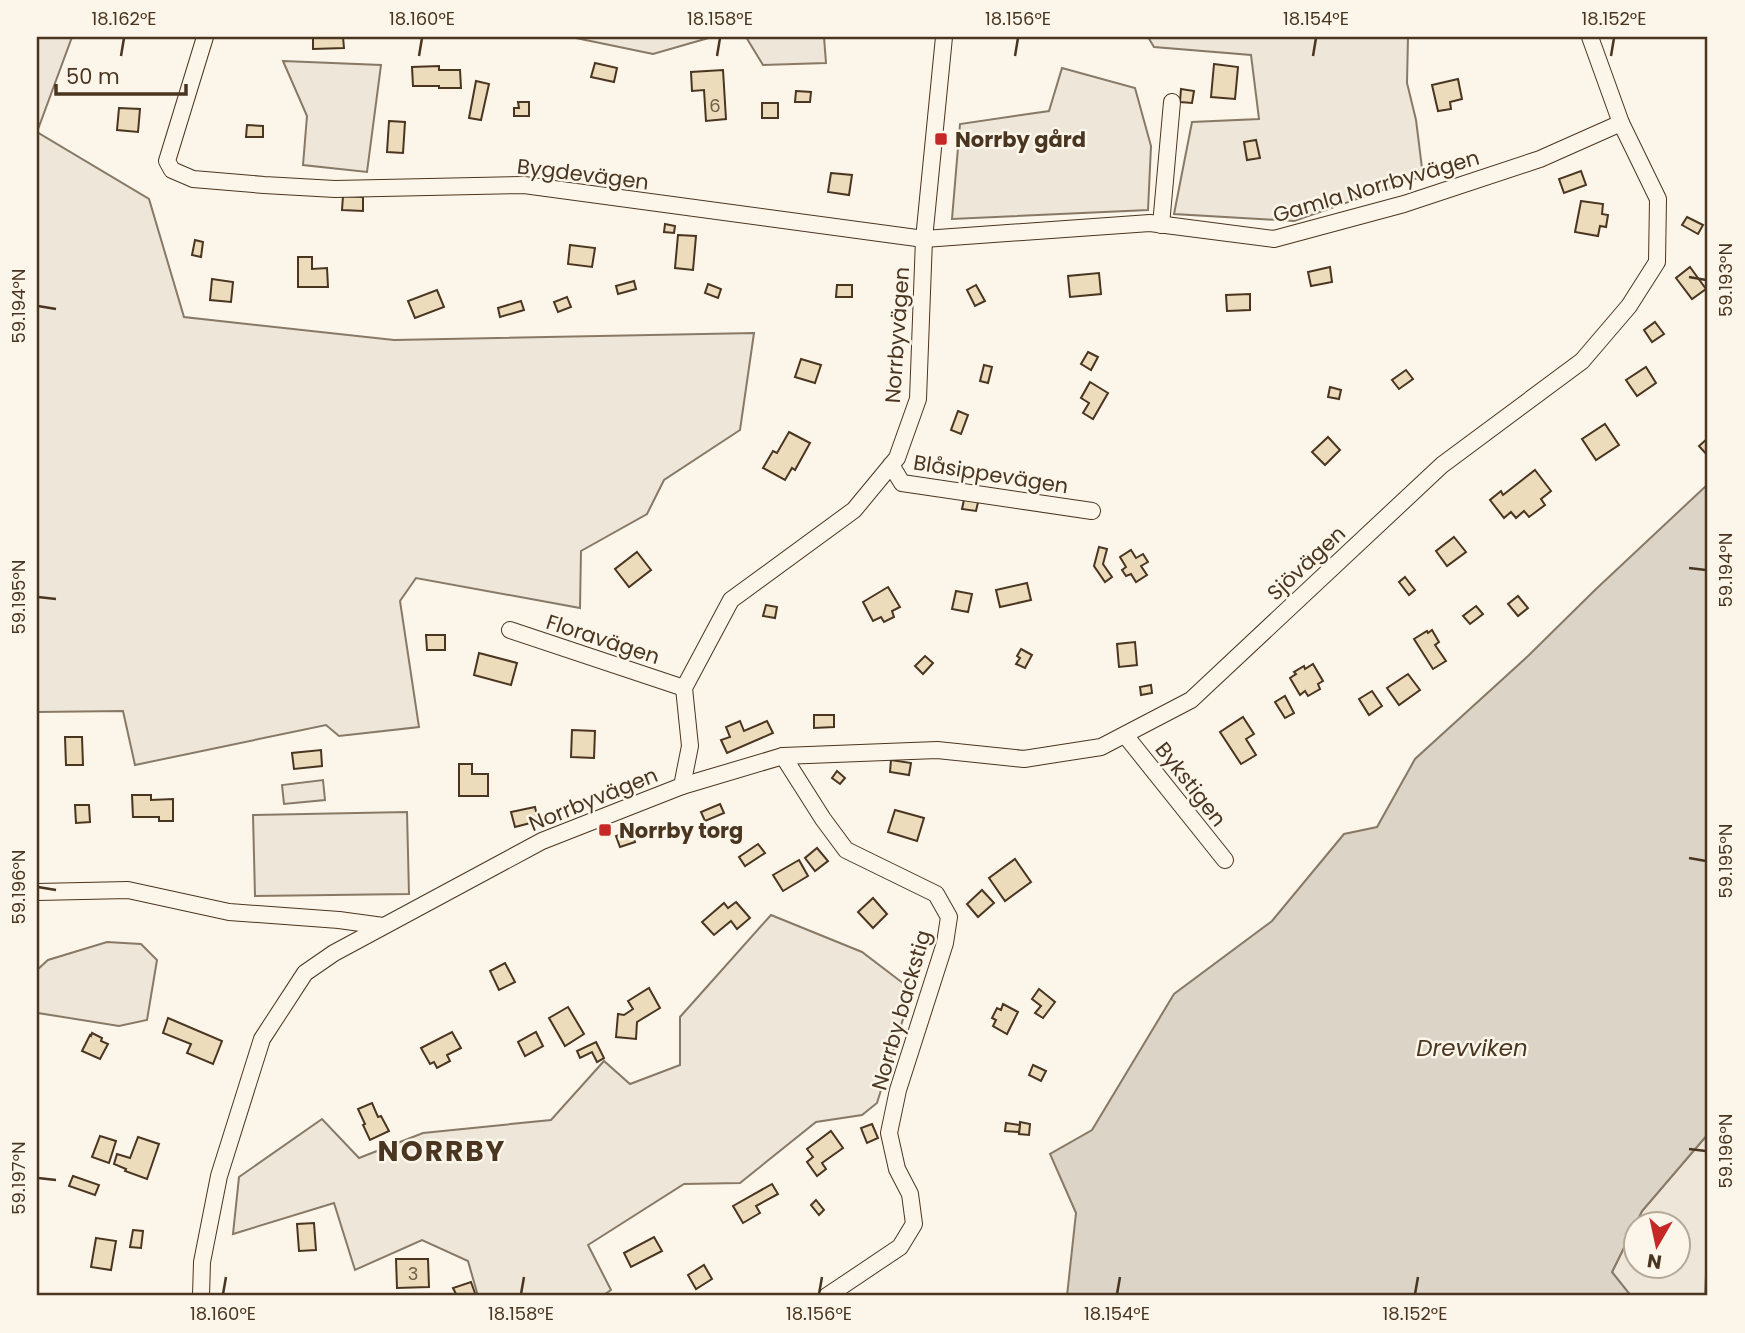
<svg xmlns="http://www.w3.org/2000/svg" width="1745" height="1333" font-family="Poppins,sans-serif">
	<rect width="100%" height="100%" fill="#fbf6e9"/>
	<g fill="#ede6d9" stroke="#887966" stroke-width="2" fill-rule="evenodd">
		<polygon points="37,37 72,37 37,132 149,199 184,317 394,340 754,333 740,430 664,480 647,514 581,551 580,608 416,578 400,601 419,727 339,736 326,725 135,765 123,711 37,712"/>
		<polygon points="571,37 712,37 653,54"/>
		<polygon points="746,37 824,37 826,63 763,65"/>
		<polygon points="1148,37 1408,37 1407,83 1416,120 1423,176 1294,221 1174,214 1192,122 1259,119 1251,55 1154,47"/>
		<polygon points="283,61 381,65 367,172 303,165 307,116"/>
		<polygon points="1062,68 1135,88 1151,146 1148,210 952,219 960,124 1049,111"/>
		<polygon points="323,780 325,800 284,804 282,785"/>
		<polygon points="407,812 409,894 255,896 253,815"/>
		<polygon points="771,915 862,952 912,990 877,1103 862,1115 816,1122 740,1183 684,1184 588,1245 611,1290 602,1296 478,1296 468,1261 422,1240 355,1270 334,1203 233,1234 239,1177 322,1119 359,1158 423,1133 551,1120 604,1061 630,1084 680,1065 680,1017"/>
		<polygon points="107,942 141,944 157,960 147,1020 119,1026 38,1013 37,1011 37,970 48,960"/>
		<path d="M1708,1134V1233L1705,1296H1631L1612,1272L1642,1211ZM1636,1224H1678V1266H1636Z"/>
	</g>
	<polygon fill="#dcd4c6" stroke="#887966" stroke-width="2" points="1708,484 1708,1134 1642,1211 1612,1272 1631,1296 1067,1296 1076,1213 1050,1154 1092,1130 1174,994 1272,921 1344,834 1377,827 1415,759 1528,656 1595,590"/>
	<g fill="#ecdcbc" stroke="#4a3520" stroke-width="2">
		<polygon points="313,37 343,37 344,48 313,49"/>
		<polygon points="595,63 617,68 614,82 591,77"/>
		<polygon points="1214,64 1238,67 1235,99 1211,97"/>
		<polygon points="439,66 439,70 460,70 461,88 439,88 439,86 413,86 412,67"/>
		<polygon points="723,70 726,119 706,121 704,90 692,91 691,72"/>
		<polygon points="1458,79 1462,99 1450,102 1451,109 1438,111 1432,85"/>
		<polygon points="476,81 489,84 481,120 469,118"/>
		<polygon points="1181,89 1194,91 1192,103 1180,102"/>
		<polygon points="796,91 811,92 810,102 795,102"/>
		<polygon points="518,102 529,102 529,116 514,116 514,108 519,108"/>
		<rect x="762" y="103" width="16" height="15"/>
		<polygon points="119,108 140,109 138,132 117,130"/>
		<polygon points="389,121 405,122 403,153 387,152"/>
		<polygon points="247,125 263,126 263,137 246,137"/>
		<polygon points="1256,140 1260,158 1247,160 1244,142"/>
		<polygon points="1581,171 1586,185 1564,193 1559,179"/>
		<polygon points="831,173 852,175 849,195 828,192"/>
		<polygon points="343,196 363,197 363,211 342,210"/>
		<polygon points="1581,201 1603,204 1602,214 1608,215 1606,227 1600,226 1598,236 1575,232"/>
		<polygon points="1687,217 1703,225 1698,234 1682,225"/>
		<polygon points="665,224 675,226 674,233 664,232"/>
		<polygon points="678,235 696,236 693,270 675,268"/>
		<polygon points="195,240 203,242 201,257 192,255"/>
		<polygon points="570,245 595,248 592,267 568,264"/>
		<polygon points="298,257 312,257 312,269 327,268 328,287 298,287"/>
		<polygon points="1330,267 1332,282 1311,286 1308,272"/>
		<polygon points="1690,267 1706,289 1692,299 1676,278"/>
		<polygon points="1099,273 1101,294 1070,297 1068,276"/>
		<polygon points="212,279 233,282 231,302 210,300"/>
		<polygon points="634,281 636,289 618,294 616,286"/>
		<polygon points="708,284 721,289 718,298 705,293"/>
		<polygon points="837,285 852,285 852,297 836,297"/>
		<polygon points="976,285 985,301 975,306 967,290"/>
		<polygon points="437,290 444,307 415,318 408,301"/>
		<polygon points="1250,294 1250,310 1227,311 1226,295"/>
		<polygon points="567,297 571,307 558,312 554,302"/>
		<polygon points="521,301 524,310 500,317 498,308"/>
		<polygon points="1655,322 1664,334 1652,342 1644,330"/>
		<polygon points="1088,352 1098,357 1091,370 1081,364"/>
		<polygon points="801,359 821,365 815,383 795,377"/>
		<polygon points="984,365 992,367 988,383 980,381"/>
		<polygon points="1646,367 1656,383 1637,396 1626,380"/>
		<polygon points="1406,370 1413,379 1399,389 1392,380"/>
		<polygon points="1090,382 1108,393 1093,419 1083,413 1089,403 1081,398"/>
		<polygon points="1330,387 1341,390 1339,399 1328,397"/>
		<polygon points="958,411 968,415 961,434 951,430"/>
		<polygon points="1605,424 1619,445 1596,460 1582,439"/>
		<polygon points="789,432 810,443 795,470 792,468 785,480 763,468 773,451 777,453"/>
		<polygon points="1328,437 1340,450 1325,465 1312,452"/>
		<polygon points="1708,438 1708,456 1699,446"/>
		<polygon points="1535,470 1551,491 1541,499 1545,505 1529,517 1524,511 1516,518 1511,512 1504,518 1490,500 1501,491 1503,495"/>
		<polygon points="965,495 979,498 976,511 962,509"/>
		<polygon points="1454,537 1466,552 1447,566 1436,551"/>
		<polygon points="1099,547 1107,549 1103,564 1112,577 1105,582 1094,566"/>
		<polygon points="1131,550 1136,558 1143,554 1148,562 1141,566 1147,575 1136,582 1131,574 1126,576 1122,570 1126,567 1120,557"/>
		<polygon points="637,552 651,570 629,587 615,569"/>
		<polygon points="1405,577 1415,590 1409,595 1399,582"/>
		<polygon points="1027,583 1031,600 1000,607 996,590"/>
		<polygon points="888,587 900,607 892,611 894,617 884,622 881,617 873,621 863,602"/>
		<polygon points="956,591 972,594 968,612 952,609"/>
		<polygon points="1518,596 1528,608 1518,616 1508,604"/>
		<polygon points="766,605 777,607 775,618 763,616"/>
		<polygon points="1476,606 1483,614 1470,624 1463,616"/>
		<polygon points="1432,630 1439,642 1435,645 1446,661 1433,669 1414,639 1427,631 1428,633"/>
		<polygon points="426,635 445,635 445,650 427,650"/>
		<polygon points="1135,642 1137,665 1119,667 1117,644"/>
		<polygon points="1021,649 1032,655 1025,668 1016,664 1020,658 1017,656"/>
		<polygon points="479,653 517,663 511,685 474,675"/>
		<polygon points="925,656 933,663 923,674 915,666"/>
		<polygon points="1313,664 1323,681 1318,684 1320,689 1308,696 1305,691 1300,695 1290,678 1296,674 1294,672 1304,666 1305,669"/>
		<polygon points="1408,674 1420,690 1399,705 1387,688"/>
		<polygon points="1151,685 1152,693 1141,695 1140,687"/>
		<polygon points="1372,691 1382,706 1369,715 1359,699"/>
		<polygon points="1285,696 1294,713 1285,718 1275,702"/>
		<polygon points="814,715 834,715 834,727 814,728"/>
		<polygon points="1243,717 1254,734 1246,739 1256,755 1241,764 1220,732"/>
		<polygon points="740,721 744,731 767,721 773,733 727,753 721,740 730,737 726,727"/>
		<polygon points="572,730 595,731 594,758 571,757"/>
		<polygon points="65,737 82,737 83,765 66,765"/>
		<polygon points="321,750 322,766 294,769 292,753"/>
		<polygon points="891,760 911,763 909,775 890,772"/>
		<polygon points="459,764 472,764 472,774 488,774 488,796 459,796"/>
		<polygon points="837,771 845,778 840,784 832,778"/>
		<polygon points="132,795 151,795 151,800 173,799 173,821 159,821 159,817 133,817"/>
		<polygon points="720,804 724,813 705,821 701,812"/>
		<polygon points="75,805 89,805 90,822 76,823"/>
		<polygon points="535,807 538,821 515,827 511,812"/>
		<polygon points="895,810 924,818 917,841 888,832"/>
		<polygon points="631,830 635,842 620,847 616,836"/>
		<polygon points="758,844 765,853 745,866 739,857"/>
		<polygon points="817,848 828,861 815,871 805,858"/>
		<polygon points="1015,859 1031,882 1005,901 989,878"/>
		<polygon points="799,860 808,876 783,891 773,875"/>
		<polygon points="982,890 994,903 978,917 967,904"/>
		<polygon points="873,898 887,914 873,928 858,912"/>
		<polygon points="736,902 750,918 737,929 731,921 714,935 702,922 724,903 728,908"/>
		<polygon points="505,963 515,982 499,990 490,971"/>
		<polygon points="649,988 660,1008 637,1022 636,1039 616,1037 618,1014 624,1015 633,1009 628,1001"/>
		<polygon points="1039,989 1055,1002 1043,1018 1035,1013 1041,1006 1032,999"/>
		<polygon points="1003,1004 1018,1012 1007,1034 993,1026 996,1020 992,1018 997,1008 1001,1010"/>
		<polygon points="568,1007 584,1034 565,1046 549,1018"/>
		<polygon points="168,1018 222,1041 213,1064 187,1053 191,1044 163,1033"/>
		<polygon points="452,1032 461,1048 447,1055 450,1061 437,1068 434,1062 430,1064 421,1048"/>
		<polygon points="536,1032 543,1046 525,1056 518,1042"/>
		<polygon points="92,1033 102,1038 101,1041 108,1044 100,1059 82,1051 90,1035 91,1036"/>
		<polygon points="596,1042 604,1058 597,1062 592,1052 580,1058 577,1051"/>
		<polygon points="1033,1065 1046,1071 1041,1081 1029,1075"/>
		<polygon points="372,1103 378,1117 381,1116 389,1131 370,1140 363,1125 365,1124 358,1109"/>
		<polygon points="1020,1122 1030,1124 1029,1135 1019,1134"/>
		<polygon points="1006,1123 1020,1125 1019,1132 1005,1131"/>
		<polygon points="872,1124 878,1138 867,1143 861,1128"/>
		<polygon points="831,1131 843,1148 822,1163 826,1169 817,1176 807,1162 813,1157 807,1149"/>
		<polygon points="100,1136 116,1141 109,1163 92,1157"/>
		<polygon points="138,1137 159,1144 147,1179 125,1171 126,1169 114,1164 117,1154 130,1158"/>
		<polygon points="73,1176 99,1185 95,1195 69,1186"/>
		<polygon points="772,1184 778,1194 756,1206 760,1213 743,1223 733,1206"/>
		<polygon points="816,1200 824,1210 819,1215 811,1205"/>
		<polygon points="314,1223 316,1250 299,1251 297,1224"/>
		<polygon points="133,1230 143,1231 141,1248 130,1247"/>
		<polygon points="654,1237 662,1251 631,1267 624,1253"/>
		<polygon points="96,1238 116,1241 111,1270 91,1267"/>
		<polygon points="396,1259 428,1259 429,1287 397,1288"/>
		<polygon points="704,1265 712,1279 696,1289 688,1275"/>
		<polygon points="471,1282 476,1296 457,1296 453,1288"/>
	</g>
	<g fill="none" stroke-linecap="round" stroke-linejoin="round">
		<g stroke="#4a3520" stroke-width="18">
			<g id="street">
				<polyline points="205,37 167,161 172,170 193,179 264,185 335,189 524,185 924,239 1150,223 1274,239 1404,204 1540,159 1621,123"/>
				<polyline points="1161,225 1172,102"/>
				<polyline points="891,465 902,483 1092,511"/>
				<polyline points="510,630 684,688"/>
				<polyline points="1125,735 1225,860"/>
				<polyline points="783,756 823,819 846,850 936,894 949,917 945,943 898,1090 889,1133 897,1169 910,1194 914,1224 900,1247 827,1296"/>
				<polyline points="682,786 783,756 937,750 1024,759 1101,747 1191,700 1442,465 1582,361 1629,306 1657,262 1658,199 1621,123 1590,37"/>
				<polyline points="37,892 128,890 229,912 339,920 383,926"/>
				<polyline points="201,1296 202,1262 219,1176 262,1039 305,973 334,953 542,841 682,786 690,746 684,688 731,600 854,510 897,458 918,399 924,239 944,37"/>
			</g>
		</g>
		<use href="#street" stroke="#fbf6e9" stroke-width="16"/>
	</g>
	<path fill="none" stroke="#4a3520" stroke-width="2.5" d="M121,56L124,38M419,56L422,38M717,56L720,38M1015,56L1018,38M1313,56L1316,38M1611,56L1614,38M1689,277L1706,280M38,306L56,309M1689,568L1706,570M38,597L56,599M1689,858L1706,861M38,887L56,890M1689,1149L1706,1151M38,1178L56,1180M223,1294L226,1277M521,1294L524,1277M819,1294L822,1277M1117,1294L1120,1277M1415,1294L1418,1277"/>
	<g fill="#c62828" stroke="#fbf6e9" stroke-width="2.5">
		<rect x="934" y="132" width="14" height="14" rx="3.5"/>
		<rect x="598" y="823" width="14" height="14" rx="3.5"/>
	</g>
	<g text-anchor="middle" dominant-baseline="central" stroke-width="5" stroke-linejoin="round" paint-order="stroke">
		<g font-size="18" fill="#725f47">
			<text x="715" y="105">6</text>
			<text x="413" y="1273">3</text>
		</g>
		<g font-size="21" font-weight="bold" fill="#4a3520" stroke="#fbf6e9" text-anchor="start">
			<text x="955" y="139">Norrby gård</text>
			<text x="619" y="830">Norrby torg</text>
		</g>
		<g font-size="21" fill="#4a3520" stroke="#fbf6e9">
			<text transform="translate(583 174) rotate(7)">Bygdevägen</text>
			<text transform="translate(1376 186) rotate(-16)">Gamla Norrbyvägen</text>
			<text transform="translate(897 335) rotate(-86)">Norrbyvägen</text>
			<text transform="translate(991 474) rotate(9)">Blåsippevägen</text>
			<text transform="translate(1306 563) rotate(-43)">Sjövägen</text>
			<text transform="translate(603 639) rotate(18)">Floravägen</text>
			<text transform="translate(1191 784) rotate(52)">Bykstigen</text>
			<text transform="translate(593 799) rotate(-22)">Norrbyvägen</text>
			<text transform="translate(901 1010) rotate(-74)">Norrby backstig</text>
		</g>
		<g font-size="23" font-style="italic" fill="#4a3520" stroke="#fbf6e9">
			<text x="1472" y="1048">Drevviken</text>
		</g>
		<g font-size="28" font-weight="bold" letter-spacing="2" fill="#4a3520" stroke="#fbf6e9">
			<text x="442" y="1151">NORRBY</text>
		</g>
	</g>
	<rect width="1745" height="1333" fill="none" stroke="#fbf6e9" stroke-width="77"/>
	<g transform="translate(1657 1245) rotate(189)"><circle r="33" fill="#fbf6e9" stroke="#b4a999" stroke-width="2"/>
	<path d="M0-5L12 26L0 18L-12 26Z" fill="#c62828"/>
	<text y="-10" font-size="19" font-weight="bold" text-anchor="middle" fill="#4a3520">N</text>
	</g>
	<path d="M56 84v10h130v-10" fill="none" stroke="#4a3520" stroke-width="3.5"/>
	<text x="66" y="84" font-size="21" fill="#4a3520" stroke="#fbf6e9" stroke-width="5" paint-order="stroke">50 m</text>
	<rect x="38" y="38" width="1668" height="1256" fill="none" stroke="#4a3520" stroke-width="2.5"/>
	<g font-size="18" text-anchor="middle" fill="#4a3520">
		<text x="124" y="25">18.162°E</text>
		<text x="422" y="25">18.160°E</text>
		<text x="720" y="25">18.158°E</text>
		<text x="1018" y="25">18.156°E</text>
		<text x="1316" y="25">18.154°E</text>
		<text x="1614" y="25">18.152°E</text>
		<text transform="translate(1726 280) rotate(-90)" y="6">59.193°N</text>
		<text transform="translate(19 306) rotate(-90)" y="6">59.194°N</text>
		<text transform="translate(1726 570) rotate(-90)" y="6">59.194°N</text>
		<text transform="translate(19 597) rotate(-90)" y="6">59.195°N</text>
		<text transform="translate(1726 861) rotate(-90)" y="6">59.195°N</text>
		<text transform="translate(19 887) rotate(-90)" y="6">59.196°N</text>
		<text transform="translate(1726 1151) rotate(-90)" y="6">59.196°N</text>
		<text transform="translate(19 1178) rotate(-90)" y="6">59.197°N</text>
		<text x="223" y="1320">18.160°E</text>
		<text x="521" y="1320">18.158°E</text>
		<text x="819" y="1320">18.156°E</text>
		<text x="1117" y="1320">18.154°E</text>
		<text x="1415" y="1320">18.152°E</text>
	</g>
</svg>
